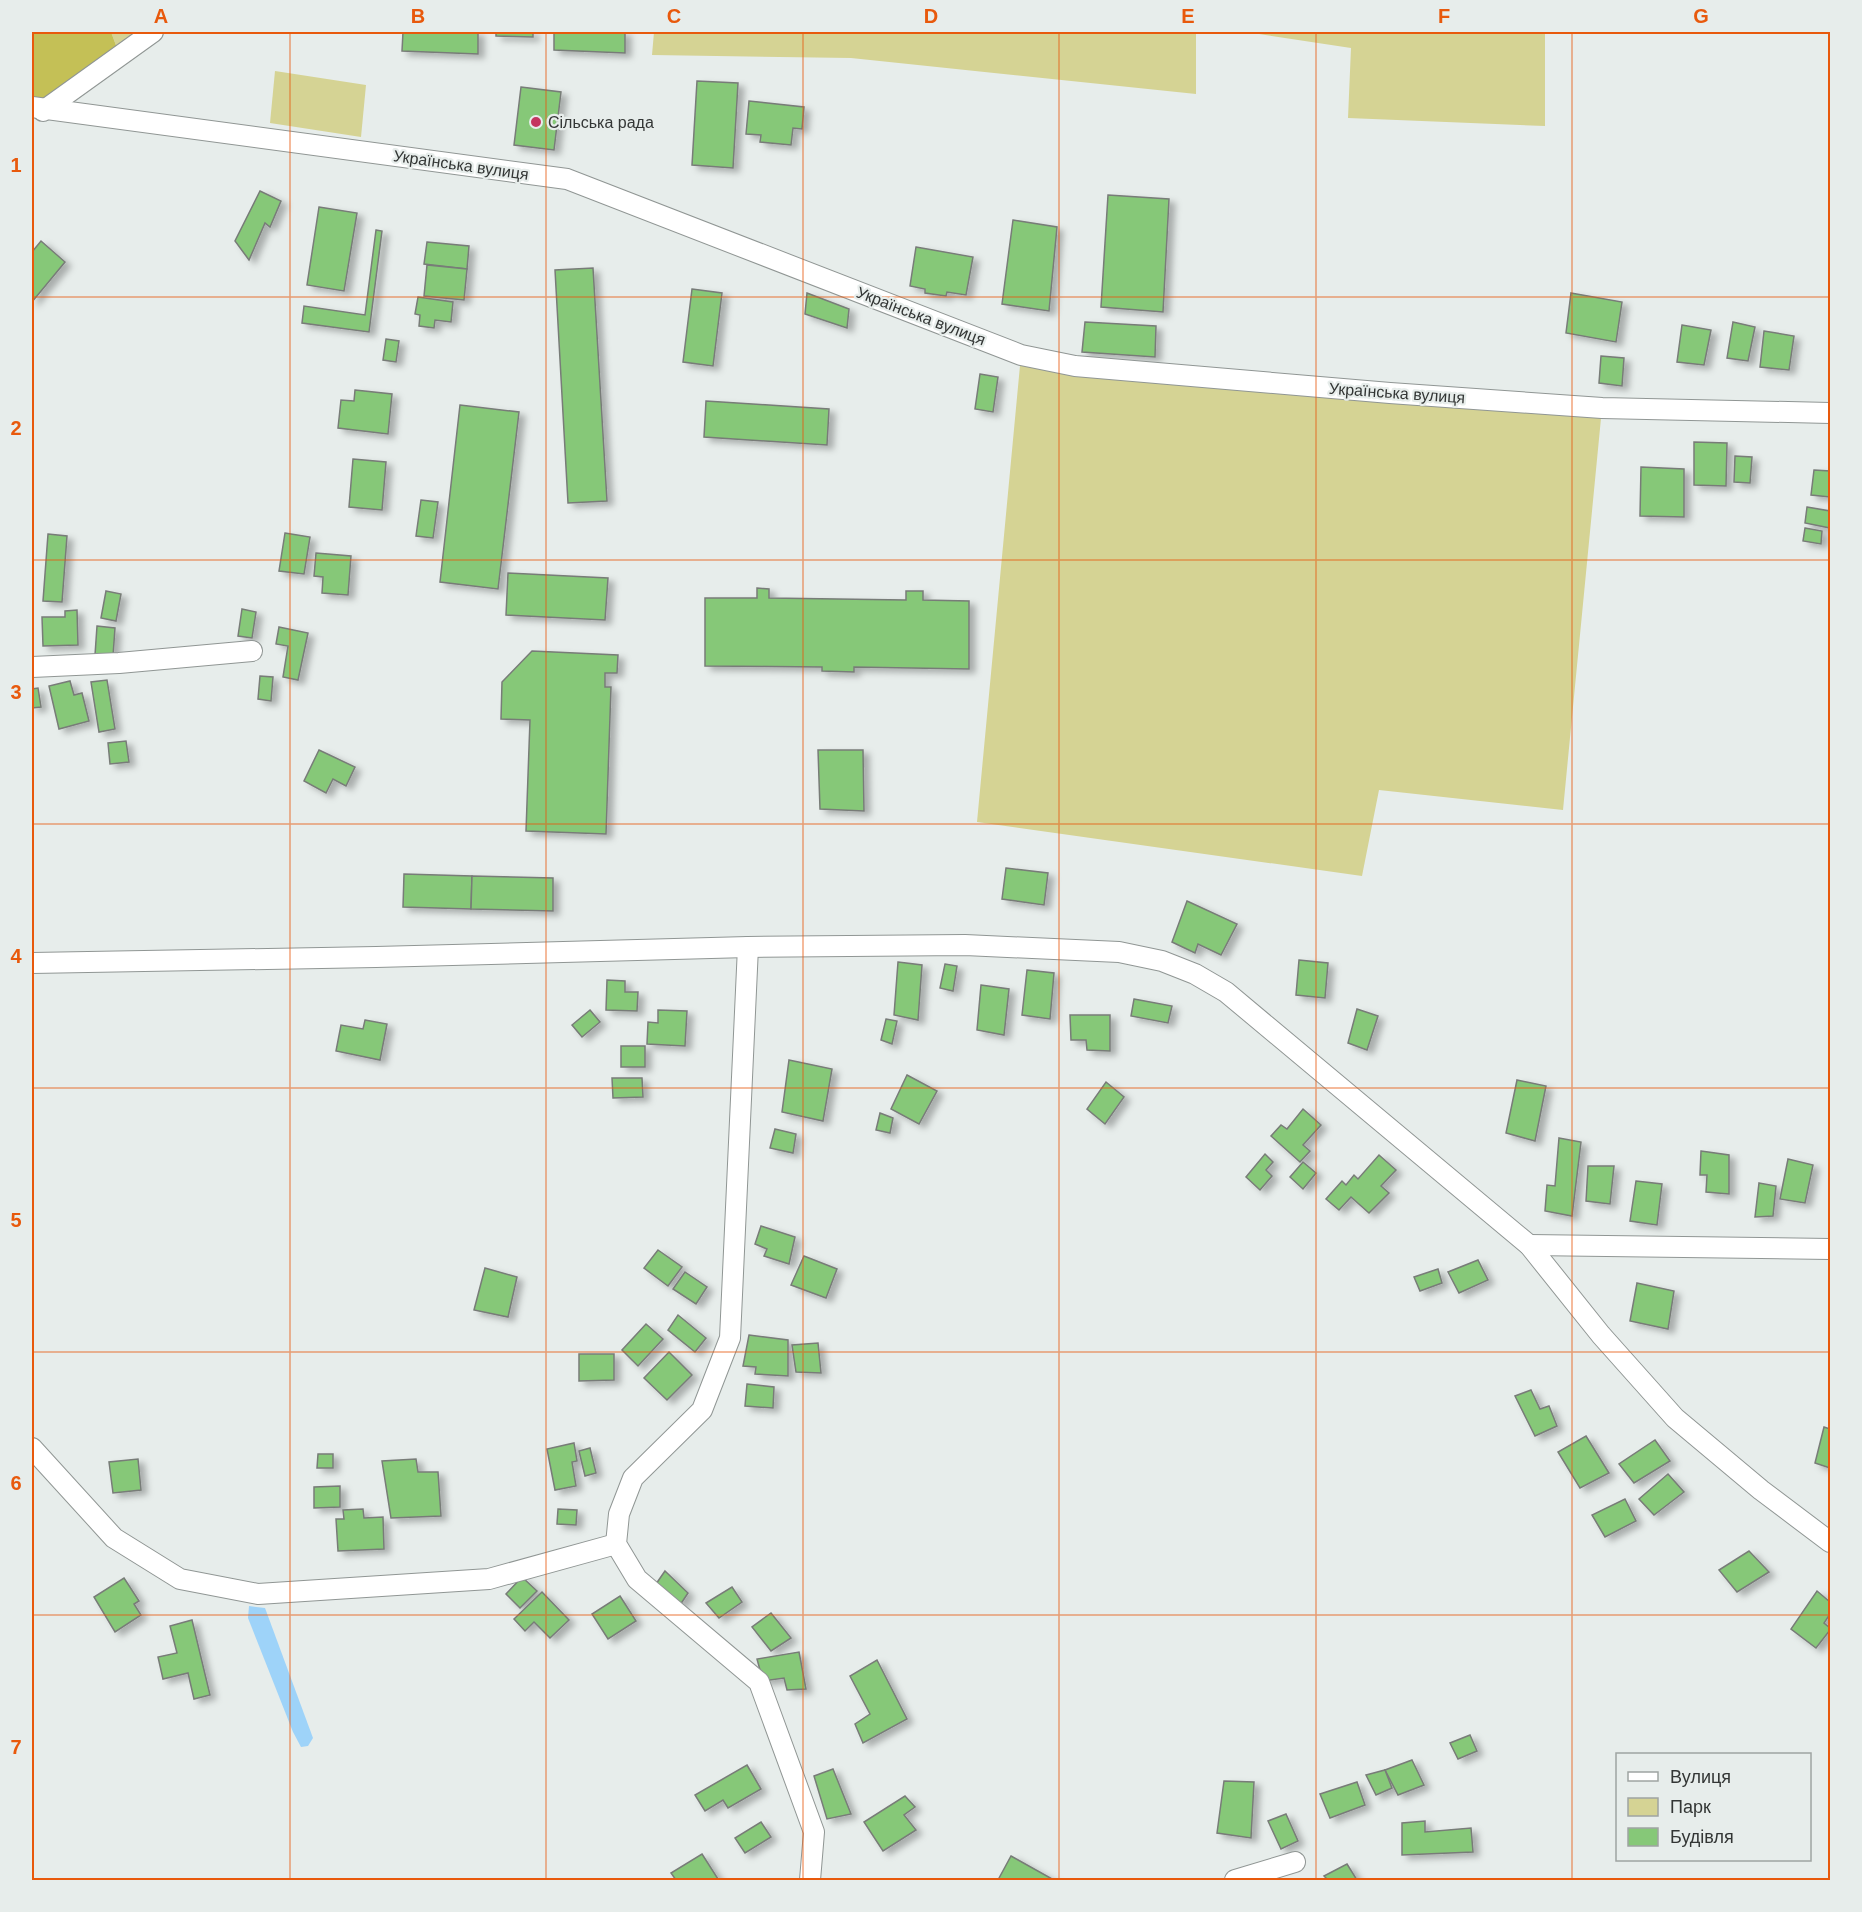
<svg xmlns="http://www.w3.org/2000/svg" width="1862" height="1912" font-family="Arial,sans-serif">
	<defs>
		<filter id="shadow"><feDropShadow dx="6" dy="4" stdDeviation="3" flood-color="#0004"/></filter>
	</defs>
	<rect width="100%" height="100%" fill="#e7edeb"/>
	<g fill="#d5d394">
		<polygon points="111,32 153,32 120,56"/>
		<polygon points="654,32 1196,32 1196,94 851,58 652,55"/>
		<polygon points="1246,32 1545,32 1545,126 1348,118 1351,48"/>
		<polygon points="275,71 366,85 361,137 270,123"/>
		<polygon points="1021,355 1602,408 1563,810 1379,790 1362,876 977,822"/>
	</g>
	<polygon fill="#c4c056" points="32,32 111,32 120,56 32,107"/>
	<polygon fill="#9ed3f9" points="249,1606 265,1608 313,1738 308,1746 301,1747 293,1732 248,1618"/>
	<g fill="#86c878" stroke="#787c78" stroke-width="1.5" filter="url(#shadow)">
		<polygon points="403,32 478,32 478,54 402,51"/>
		<polygon points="496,32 533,32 533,37 496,36"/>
		<polygon points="554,32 625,32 625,53 554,50"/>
		<polygon points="697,81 738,83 733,168 692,165"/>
		<polygon points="521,87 561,92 554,150 514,145"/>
		<polygon points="749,101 804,107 802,129 793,128 791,145 760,142 761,135 746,134"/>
		<polygon points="260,191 281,201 270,227 265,223 249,260 235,241"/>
		<polygon points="1108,195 1169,199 1163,312 1101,307"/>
		<polygon points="319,207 357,213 344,291 307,285"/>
		<polygon points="1013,220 1057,227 1049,311 1002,304"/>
		<polygon points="376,230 382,231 369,332 302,323 304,306 365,315"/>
		<polygon points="41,241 65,262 32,302 32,252"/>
		<polygon points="427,242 469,246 467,269 424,264"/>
		<polygon points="916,247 973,257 966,295 947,292 946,296 925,293 925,289 910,286"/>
		<polygon points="427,265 467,269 464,300 424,296"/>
		<polygon points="593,268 607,501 568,503 555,270"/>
		<polygon points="692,289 722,293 713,366 683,362"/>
		<polygon points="807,293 849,309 847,328 805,314"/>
		<polygon points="1571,293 1622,302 1616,342 1566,333"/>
		<polygon points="418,297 453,302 451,322 435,320 434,328 419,326 420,315 415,314"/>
		<polygon points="1085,322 1156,326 1155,357 1082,352"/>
		<polygon points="1733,322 1755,327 1748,361 1727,358"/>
		<polygon points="1682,325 1711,330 1704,365 1677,362"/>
		<polygon points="1764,331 1794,336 1789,370 1760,367"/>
		<polygon points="386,339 399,341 396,362 383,360"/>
		<polygon points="1601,356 1624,358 1622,386 1599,383"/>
		<polygon points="980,374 998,377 993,412 975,409"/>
		<polygon points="355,390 392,394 388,434 338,428 341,400 354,401"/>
		<polygon points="706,401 829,409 827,445 704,437"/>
		<polygon points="460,405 519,412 498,589 440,582"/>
		<polygon points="1694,442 1727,443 1726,486 1694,485"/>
		<polygon points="1735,456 1752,457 1750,483 1734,482"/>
		<polygon points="353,459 386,462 382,510 349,507"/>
		<polygon points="1641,467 1684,469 1684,517 1640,516"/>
		<polygon points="1814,470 1830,471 1830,497 1811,495"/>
		<polygon points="421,500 438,502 433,538 416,536"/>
		<polygon points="1807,507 1830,511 1830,528 1805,523"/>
		<polygon points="1805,528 1822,531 1821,544 1803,541"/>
		<polygon points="285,533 310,537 304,574 279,571"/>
		<polygon points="48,534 67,536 62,602 43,601"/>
		<polygon points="316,553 351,556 348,595 322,593 323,577 314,576"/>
		<polygon points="508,573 608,578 605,620 506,615"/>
		<polygon points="757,588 769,589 769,598 906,600 906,591 923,591 923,600 969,601 969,669 854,667 854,672 822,671 822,667 705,666 705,598 757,598"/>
		<polygon points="106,591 121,594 116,621 101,618"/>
		<polygon points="242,609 256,612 252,638 238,636"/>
		<polygon points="77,610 78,645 43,646 42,617 65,617 65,611"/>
		<polygon points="97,626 115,628 113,656 95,655"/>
		<polygon points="279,627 308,633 298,680 283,677 288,646 276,644"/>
		<polygon points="532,651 618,655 617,673 605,673 605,687 611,687 606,834 526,831 530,720 501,719 502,682"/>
		<polygon points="260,676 273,677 271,701 258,699"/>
		<polygon points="107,680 115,729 99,732 91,682"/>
		<polygon points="70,681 74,695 82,693 89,721 59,729 49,686"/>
		<polygon points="38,688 41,707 32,708 32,689"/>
		<polygon points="126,741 129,762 110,764 108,743"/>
		<polygon points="319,750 355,767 346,786 333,779 326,793 304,781"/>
		<polygon points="818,750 863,750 864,811 820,809"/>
		<polygon points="1006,868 1048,873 1044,905 1002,899"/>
		<polygon points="404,874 472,876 471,909 403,907"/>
		<polygon points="472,876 553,878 553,911 471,909"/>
		<polygon points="1187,901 1237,924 1221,955 1198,944 1195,953 1172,942"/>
		<polygon points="1299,960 1328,963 1325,998 1296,995"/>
		<polygon points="898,962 922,965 918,1020 894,1015"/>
		<polygon points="945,964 957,966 953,991 940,988"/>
		<polygon points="1027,970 1054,973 1050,1019 1022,1015"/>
		<polygon points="607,980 625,981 625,992 638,992 637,1011 606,1010"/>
		<polygon points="981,985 1009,989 1004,1035 977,1030"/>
		<polygon points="1134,999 1172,1006 1168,1023 1131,1016"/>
		<polygon points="1357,1009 1378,1016 1367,1050 1348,1043"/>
		<polygon points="590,1010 600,1022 582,1037 572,1025"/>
		<polygon points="658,1010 687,1011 685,1046 647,1044 648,1022 658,1023"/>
		<polygon points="1070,1015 1110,1015 1110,1051 1087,1050 1086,1040 1071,1040"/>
		<polygon points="886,1019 897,1021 892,1044 881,1040"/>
		<polygon points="365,1020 387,1024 380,1060 336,1051 341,1025 363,1029"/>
		<rect x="621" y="1046" width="24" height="21"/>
		<polygon points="789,1060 832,1069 823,1121 782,1112"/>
		<polygon points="907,1075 937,1091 919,1124 891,1109"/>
		<polygon points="612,1078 642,1078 643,1097 613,1098"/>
		<polygon points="1517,1080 1546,1086 1535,1141 1506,1133"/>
		<polygon points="1106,1082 1124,1097 1105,1124 1087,1109"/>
		<polygon points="1303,1109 1321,1125 1303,1145 1310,1151 1300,1162 1271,1136 1281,1125 1287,1129"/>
		<polygon points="880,1113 893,1118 890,1133 876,1130"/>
		<polygon points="775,1129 796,1134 793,1153 770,1148"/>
		<polygon points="1559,1138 1581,1142 1572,1216 1545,1211 1547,1185 1555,1186"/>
		<polygon points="1701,1151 1729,1155 1729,1194 1706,1192 1707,1175 1700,1175"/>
		<polygon points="1265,1154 1273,1162 1266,1170 1272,1176 1260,1190 1246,1177"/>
		<polygon points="1379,1155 1396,1170 1381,1186 1389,1193 1369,1213 1351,1197 1339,1210 1326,1199 1342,1181 1346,1185 1354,1175 1358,1179"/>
		<polygon points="1788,1159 1813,1165 1805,1203 1780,1199"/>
		<polygon points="1303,1162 1316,1173 1303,1189 1290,1177"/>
		<polygon points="1588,1166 1614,1166 1610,1204 1586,1201"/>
		<polygon points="1636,1181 1662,1184 1657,1225 1630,1221"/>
		<polygon points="1759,1183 1776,1186 1773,1216 1755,1217"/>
		<polygon points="761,1226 795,1237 789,1264 764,1256 767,1249 755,1244"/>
		<polygon points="658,1250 682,1267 668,1286 644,1268"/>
		<polygon points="804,1256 837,1269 826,1298 791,1285"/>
		<polygon points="1478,1260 1488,1280 1459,1293 1448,1272"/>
		<polygon points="485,1268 517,1277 508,1317 474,1310"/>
		<polygon points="1438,1269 1442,1283 1420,1291 1414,1277"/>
		<polygon points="685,1272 707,1287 696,1304 673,1289"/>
		<polygon points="1637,1283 1674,1291 1668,1329 1630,1321"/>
		<polygon points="678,1315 706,1338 695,1352 668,1330"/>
		<polygon points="646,1324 663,1339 638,1366 622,1350"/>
		<polygon points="749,1335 788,1340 788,1376 755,1374 756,1367 743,1366"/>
		<polygon points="818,1343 821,1373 796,1372 792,1345"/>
		<polygon points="669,1352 692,1375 667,1400 644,1378"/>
		<polygon points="579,1354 614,1354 614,1380 579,1381"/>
		<polygon points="747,1384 774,1387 773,1408 745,1406"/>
		<polygon points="1531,1390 1540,1409 1549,1406 1557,1426 1535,1436 1515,1396"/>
		<polygon points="1824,1427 1830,1429 1830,1468 1815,1463"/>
		<polygon points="1586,1436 1609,1473 1580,1488 1558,1452"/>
		<polygon points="1655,1440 1670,1461 1634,1483 1619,1464"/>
		<polygon points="574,1443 577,1461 572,1462 576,1486 555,1490 547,1449"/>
		<polygon points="590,1448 596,1473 585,1476 579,1451"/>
		<polygon points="318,1454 333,1454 333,1468 317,1468"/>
		<polygon points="138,1459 141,1490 113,1493 109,1462"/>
		<polygon points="416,1459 418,1472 438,1472 441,1516 391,1518 382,1461"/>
		<polygon points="1668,1474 1684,1492 1654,1515 1639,1499"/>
		<polygon points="340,1486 340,1507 314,1508 314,1487"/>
		<polygon points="1625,1499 1636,1521 1605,1537 1592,1515"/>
		<polygon points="363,1509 364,1518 383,1517 384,1549 338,1551 336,1519 344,1519 343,1510"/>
		<polygon points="558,1509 577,1510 576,1525 557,1524"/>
		<polygon points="1749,1551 1769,1572 1737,1592 1719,1570"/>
		<polygon points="665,1571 688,1593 680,1605 656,1584"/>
		<polygon points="522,1577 537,1591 520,1608 506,1594"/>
		<polygon points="124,1578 139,1601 134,1604 141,1615 115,1632 94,1597"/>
		<polygon points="732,1587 742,1602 719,1618 706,1603"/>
		<polygon points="1817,1591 1830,1602 1830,1614 1824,1623 1830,1628 1830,1630 1816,1648 1791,1629"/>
		<polygon points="542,1592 569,1620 550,1638 534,1622 525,1631 514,1619"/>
		<polygon points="620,1596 636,1621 608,1639 592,1614"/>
		<polygon points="771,1613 791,1638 771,1651 752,1627"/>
		<polygon points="192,1620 210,1695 194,1699 188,1673 163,1679 158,1657 177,1653 170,1626"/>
		<polygon points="799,1652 806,1689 787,1690 784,1678 763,1681 757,1659"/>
		<polygon points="877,1660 907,1719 863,1743 855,1724 870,1714 850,1676"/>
		<polygon points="1470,1735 1477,1751 1458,1759 1450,1743"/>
		<polygon points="1412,1760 1424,1785 1398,1795 1385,1770"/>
		<polygon points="747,1765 761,1789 728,1808 723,1800 705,1811 695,1795"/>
		<polygon points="833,1769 851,1814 827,1819 814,1776"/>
		<polygon points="1385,1770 1392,1788 1376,1795 1366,1775"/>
		<polygon points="1224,1781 1254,1782 1251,1838 1217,1833"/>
		<polygon points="1357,1782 1365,1805 1330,1818 1320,1794"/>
		<polygon points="905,1796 915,1807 904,1815 916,1830 883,1851 864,1822"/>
		<polygon points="1286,1814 1298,1841 1281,1849 1268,1821"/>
		<polygon points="1425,1821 1425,1832 1471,1828 1473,1852 1402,1855 1402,1823"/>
		<polygon points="761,1822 771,1837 745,1853 735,1838"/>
		<polygon points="702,1854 718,1879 716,1880 676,1880 671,1873"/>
		<polygon points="1011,1856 1054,1880 998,1880"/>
		<polygon points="1347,1864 1357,1880 1328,1880 1324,1876"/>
	</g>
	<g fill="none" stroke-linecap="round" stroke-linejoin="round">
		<g stroke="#909694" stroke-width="22">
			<g id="street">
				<polyline points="32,107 567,179 1021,355 1075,366 1390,393 1602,408 1830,413"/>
				<polyline points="43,111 153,32"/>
				<polyline points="32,667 119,663 252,651"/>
				<polyline points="748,947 730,1338 702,1410 633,1478 619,1514 616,1544 637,1579 759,1682 814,1832 810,1880"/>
				<polyline points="32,963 376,957 748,947 965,945 1119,952 1162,961 1195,974 1226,992 1529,1245 1601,1335 1675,1418 1761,1490 1830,1542"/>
				<polyline points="1529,1245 1830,1249"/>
				<polyline points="32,1448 114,1538 180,1579 258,1594 489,1579 616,1544"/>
				<polyline points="1235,1880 1295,1862"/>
			</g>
		</g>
		<use href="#street" stroke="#fff" stroke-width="20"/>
	</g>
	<path fill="none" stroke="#e8590c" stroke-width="1.5" stroke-opacity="0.55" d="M290,32V1880M546,32V1880M803,32V1880M1059,32V1880M1316,32V1880M1572,32V1880M32,297H1830M32,560H1830M32,824H1830M32,1088H1830M32,1352H1830M32,1615H1830"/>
	<circle fill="#c4355f" stroke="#e7edeb" stroke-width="2" cx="536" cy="122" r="6"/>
	<g text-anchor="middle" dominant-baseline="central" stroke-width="4.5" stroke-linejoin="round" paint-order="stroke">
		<g font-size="16" fill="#333635" stroke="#e7edeb" text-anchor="start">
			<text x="548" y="122">Сільська рада</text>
		</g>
		<g font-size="16" fill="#333635" stroke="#e7edeb">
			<text transform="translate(461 165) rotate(8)">Українська вулиця</text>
			<text transform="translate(921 316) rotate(21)">Українська вулиця</text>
			<text transform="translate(1397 393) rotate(4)">Українська вулиця</text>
		</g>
	</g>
	<rect width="1862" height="1912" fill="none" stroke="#e7edeb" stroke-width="66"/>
	<rect x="1616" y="1753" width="195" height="108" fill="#e7edeb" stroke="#9fa4a2" stroke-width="1.5"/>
	<rect x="1628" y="1772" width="30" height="9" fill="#ffffff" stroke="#9fa4a2" stroke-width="1.5"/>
	<text x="1670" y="1783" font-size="18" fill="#333635">Вулиця</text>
	<rect x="1628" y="1798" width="30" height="18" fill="#d5d394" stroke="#9fa4a2" stroke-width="1.5"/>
	<text x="1670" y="1813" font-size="18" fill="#333635">Парк</text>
	<rect x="1628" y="1828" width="30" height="18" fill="#86c878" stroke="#9fa4a2" stroke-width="1.5"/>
	<text x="1670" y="1843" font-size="18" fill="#333635">Будівля</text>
	<rect x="33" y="33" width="1796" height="1846" fill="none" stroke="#e8590c" stroke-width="2"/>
	<g font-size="20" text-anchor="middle" font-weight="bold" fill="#e8590c">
		<text x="161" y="23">A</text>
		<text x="418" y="23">B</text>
		<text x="674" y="23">C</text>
		<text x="931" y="23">D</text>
		<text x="1188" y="23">E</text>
		<text x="1444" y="23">F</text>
		<text x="1701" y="23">G</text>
		<text x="16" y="172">1</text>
		<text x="16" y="435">2</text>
		<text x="16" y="699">3</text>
		<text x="16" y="963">4</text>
		<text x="16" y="1227">5</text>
		<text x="16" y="1490">6</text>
		<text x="16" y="1754">7</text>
	</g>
</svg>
